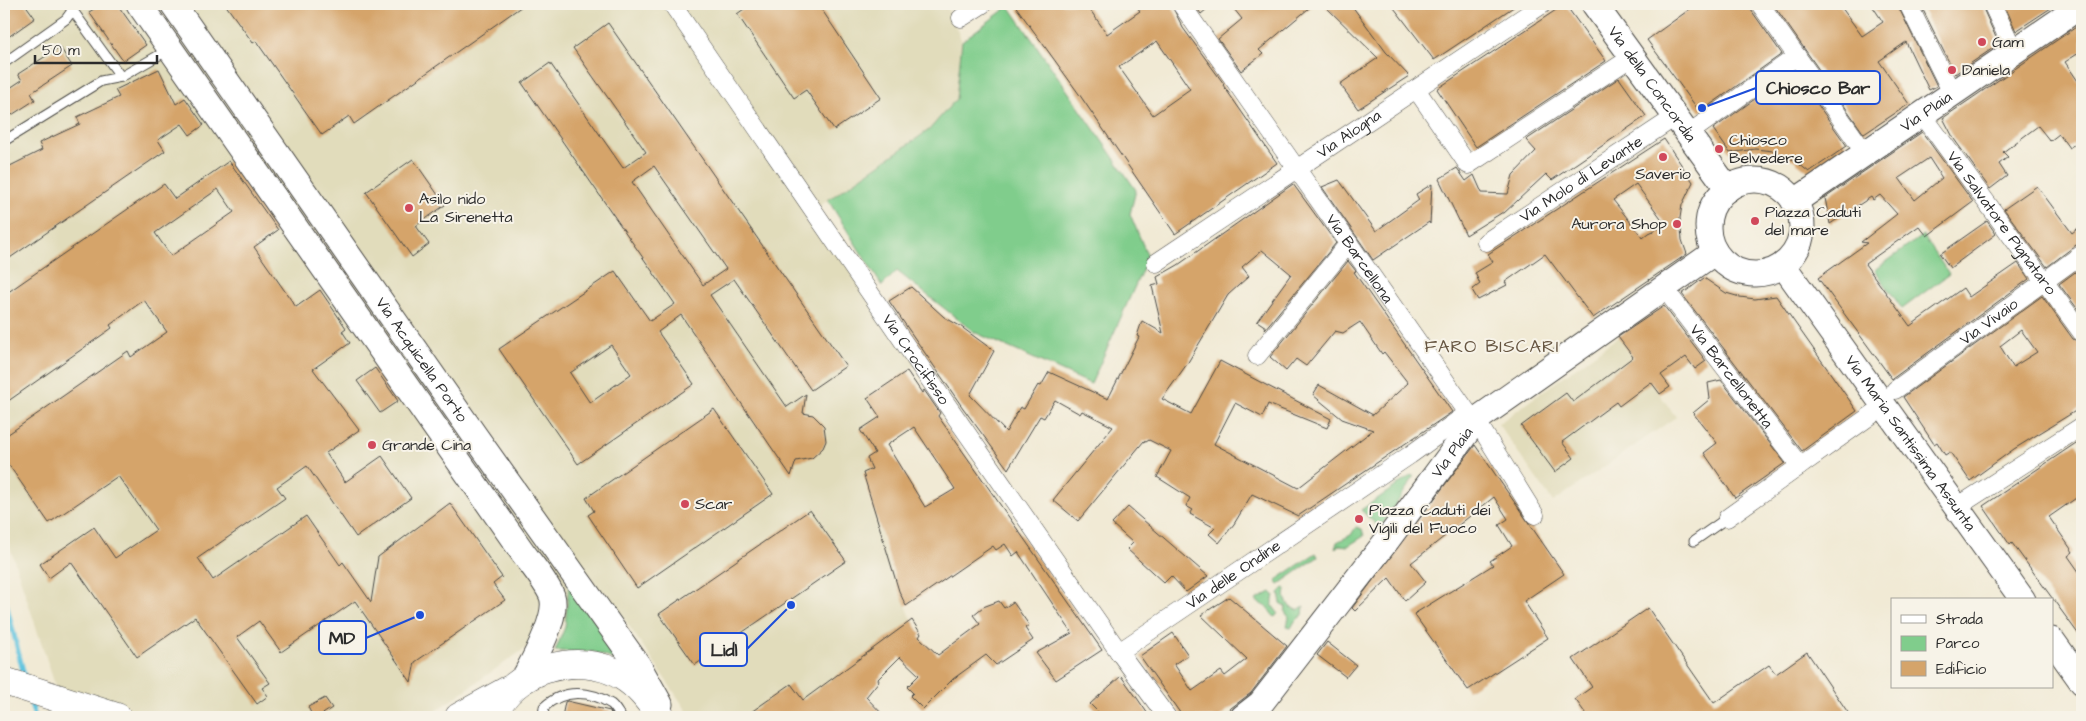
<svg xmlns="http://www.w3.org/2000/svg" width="2086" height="721" font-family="'Architects Daughter',sans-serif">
	<rect width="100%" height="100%" fill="#f7f3e8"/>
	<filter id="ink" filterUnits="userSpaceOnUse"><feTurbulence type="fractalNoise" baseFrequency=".02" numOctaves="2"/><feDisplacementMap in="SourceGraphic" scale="10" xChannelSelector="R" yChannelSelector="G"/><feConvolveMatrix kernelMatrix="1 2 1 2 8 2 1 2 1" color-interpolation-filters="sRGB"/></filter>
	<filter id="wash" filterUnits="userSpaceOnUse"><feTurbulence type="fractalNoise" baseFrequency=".0096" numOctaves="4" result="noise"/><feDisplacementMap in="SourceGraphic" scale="20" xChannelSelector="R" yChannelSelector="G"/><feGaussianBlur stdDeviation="1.12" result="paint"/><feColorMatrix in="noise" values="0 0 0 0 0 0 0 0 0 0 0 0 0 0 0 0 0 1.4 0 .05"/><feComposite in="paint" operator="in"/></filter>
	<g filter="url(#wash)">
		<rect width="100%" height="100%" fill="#f1ead5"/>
		<g fill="#e1dcbb">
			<polygon points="4,4 945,4 962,41 956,99 929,130 814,210 918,363 867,397 880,417 875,453 867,458 872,469 863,474 891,569 912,620 842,672 880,717 691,717 606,592 427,717 153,717 57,691 4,529"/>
			<polygon points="1618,337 1676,417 1553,502 1498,424"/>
		</g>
		<g fill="#80cd8c" stroke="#567c5c">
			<polygon points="1009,6 1136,190 1130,214 1148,257 1091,384 974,332 897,271 882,286 828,200 929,130 956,99 962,41"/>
			<polygon points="1923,235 1949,274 1902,309 1875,270"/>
			<polygon points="1412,475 1414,477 1380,528 1361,510"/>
			<polygon points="1356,527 1362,529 1364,536 1348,546 1339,545 1335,549 1337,542 1351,535"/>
			<polygon points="1316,553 1318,557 1279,584 1276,580"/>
			<polygon points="569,584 617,652 613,659 594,652 555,651 565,627"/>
			<polygon points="1284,588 1286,589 1285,598 1290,607 1298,610 1304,606 1303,615 1295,621 1291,628 1287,627 1289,617 1285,612 1286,607 1281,603 1279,593"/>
			<path d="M1271,592L1274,595L1272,605L1278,613L1275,617C1271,614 1271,612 1268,608C1264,604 1259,605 1256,600Z"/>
		</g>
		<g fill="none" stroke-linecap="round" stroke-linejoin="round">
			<g stroke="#61c4df" stroke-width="5">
				<polyline points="4,595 25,679"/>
				<polyline points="30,700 35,717"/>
			</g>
		</g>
		<g id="blocks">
			<g fill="#d5a46a" fill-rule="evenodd">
				<polygon points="4,4 25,4 35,18 4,40"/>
				<polygon points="102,4 117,4 146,45 123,61 89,12"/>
				<polygon points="225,4 525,4 354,124 349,116 322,135 256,41 253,43"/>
				<polygon points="751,4 818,4 881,98 834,130 806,90 794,98 737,14"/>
				<path d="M1014,4H1086L1107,34L1140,11L1135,4H1171L1183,28L1224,84L1223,85L1277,163L1175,234L1079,94ZM1157,41L1190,89L1153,115L1119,67Z"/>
				<polygon points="1194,4 1213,4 1201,14"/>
				<polygon points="1230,4 1314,4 1259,50 1263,54 1241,71 1218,39 1242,19"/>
				<polygon points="1323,4 1349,4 1352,6 1386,52 1409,76 1358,109 1340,84 1378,58"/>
				<polygon points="1391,4 1518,4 1434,60"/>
				<polygon points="1565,4 1606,61 1476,147 1437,89"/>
				<polygon points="1697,4 1750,4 1751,10 1782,54 1700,112 1647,40"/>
				<polygon points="1773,4 1839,4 1862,36 1883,22 1871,4 1897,4 1937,86 1929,90 1906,42 1879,61 1909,104 1864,134"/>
				<polygon points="1920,4 1981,4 1999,44 1955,74"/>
				<polygon points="2004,4 2057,4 2016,31"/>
				<path d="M608,23L846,366L811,390L734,279L710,295L787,407L806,394L803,413L813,415L824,426L826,441L823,448L812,458L796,461L791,476L681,315L658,332L694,384L578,464L499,349L615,271L650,321L675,304L522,83L550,63L623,168L646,152L573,48ZM654,166L726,269L703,285L632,182ZM611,345L631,374L590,403L570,373Z"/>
				<polygon points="2082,23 2082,51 2065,62 2082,87 2082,139 2069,148 2059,134 2050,141 2038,126 2003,152 2008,157 1999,164 2007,176 1990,189 1954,139 1943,118"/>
				<polygon points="60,47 72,66 31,93 35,100 4,120 4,92 22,80 18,74"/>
				<polygon points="159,69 176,104 185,98 204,125 190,135 182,124 158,140 165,151 4,262 4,169 42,150 39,143 80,124 77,117 119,97 115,90"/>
				<polygon points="1794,71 1847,146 1809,172 1794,160 1773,151 1755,149 1730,153 1713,129"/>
				<polygon points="1619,78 1646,116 1552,180 1546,174 1503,214 1503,212 1466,235 1439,179 1457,168 1466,181 1474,175 1482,193 1508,194 1513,175 1536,151 1526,140"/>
				<path d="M1922,132L1973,202L1927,236L1919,226L1865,264L1910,326L1963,288L1969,297L2018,263L2029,279L1892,379L1818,278L1867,243L1861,242L1897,214L1880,195L1873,200L1871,197L1830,224L1825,198ZM1929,158L1942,178L1915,200L1899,178Z"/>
				<path d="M1664,139L1693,182L1682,205L1680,218L1682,240L1687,254L1593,318L1545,254L1505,282L1507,285L1478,300L1472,290L1480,284L1475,273L1493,262L1488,254ZM1636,184L1666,225L1649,233L1643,238L1613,200Z"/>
				<polygon points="413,159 445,205 416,226 429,244 412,257 366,192"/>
				<path d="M229,161L278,230L254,247L296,307L320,290L346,328L342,331L350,343L313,369L359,430L326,453L345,482L382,456L411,498L356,537L307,466L277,487L285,498L198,558L213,580L306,516L340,565L343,562L371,602L378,557L450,503L502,577L493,584L505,600L415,662L411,682L355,601L281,652L259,621L237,637L270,683L262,688L268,696L257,704L195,617L137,657L71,562L49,578L40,564L94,527L115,558L156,530L118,476L49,523L4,458V437L128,351L131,357L167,332L144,300L110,325L112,328L4,404V295L164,184L175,199ZM218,189L234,212L171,256L155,233Z"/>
				<polygon points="1339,180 1376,231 1419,200 1416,194 1432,184 1430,224 1429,222 1373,260 1322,187"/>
				<polygon points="1293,184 1336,243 1265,329 1266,327 1257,321 1291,274 1262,250 1242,267 1249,276 1228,295 1187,364 1162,399 1191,414 1220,361 1331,419 1327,428 1268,404 1262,417 1235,403 1214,444 1298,488 1373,430 1342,419 1313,395 1319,385 1373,415 1408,383 1384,352 1382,354 1360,322 1343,333 1335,331 1306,366 1296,359 1286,371 1270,357 1348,261 1356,271 1354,272 1452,412 1298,516 1252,494 1234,524 1219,543 1209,534 1215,528 1190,514 1193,510 1186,506 1190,498 1157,477 1171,451 1149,440 1146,442 1144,441 1078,521 1053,500 1113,427 1082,411 1080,414 1055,400 1044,418 1040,416 1008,469 963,408 889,301 911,287 944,317 960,326 994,351 970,395 1006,432 1020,407 1024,409 1038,385 1041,386 1049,372 1108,399 1139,337 1137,336 1142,321 1163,333 1152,286 1159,284 1157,277 1178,265"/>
				<polygon points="2037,186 2072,233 2082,225 2082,244 2076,245 2047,267 2004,209"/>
				<polygon points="1987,221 1996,234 1950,268 1940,254"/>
				<polygon points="2082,267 2082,315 2059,284"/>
				<polygon points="1704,278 1726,293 1740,297 1755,299 1776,296 1857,411 1802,451 1682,294"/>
				<path d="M2042,296L2073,339L2082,343V407L2014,449L1970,481L1950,452L1945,455L1937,442L1934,444L1903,397ZM2021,330L2037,352L2013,367L2000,346Z"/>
				<polygon points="1664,306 1706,361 1695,369 1686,357 1661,375 1670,387 1660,394 1651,382 1619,406 1616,402 1562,442 1574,458 1555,472 1521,426 1566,393 1573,402 1633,357 1618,337"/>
				<polygon points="375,368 398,401 380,413 357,381"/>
				<path d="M907,371L922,393L924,390L940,413L938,416L1102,650L1056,680L1036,653L1072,633L1018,552L1013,556L1005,544L996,550L993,546L906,606L899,591L863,473L872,469L867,458L875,453L860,430L880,417L867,398ZM914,427L955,489L925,507L887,445Z"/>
				<polygon points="1721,380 1785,463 1735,498 1704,453 1717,443 1693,413 1710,399 1708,383"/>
				<polygon points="714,409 773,494 637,588 588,515 594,511 586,498"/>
				<polygon points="2076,443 2082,452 2082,494 2049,517 2073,552 2068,556 2082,576 2082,639 2012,543 2010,545 1983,506"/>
				<polygon points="1475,445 1564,574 1524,601 1548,638 1468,690 1414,614 1493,565 1490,561 1512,546 1499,525 1508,519 1494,497 1411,563 1426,582 1405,601 1389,578 1355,611 1352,608"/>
				<polygon points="1128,507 1208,576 1186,592 1171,576 1164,583 1127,549 1133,543 1112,524"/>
				<polygon points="810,510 846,561 695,665 659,614"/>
				<polygon points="1229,597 1287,646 1251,693 1219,717 1183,717 1140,656 1173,633 1188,655 1174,664 1192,691 1221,671 1225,676 1247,659 1201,615"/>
				<polygon points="999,601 1004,608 1013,602 1029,625 1025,628 1033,640 996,665 986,655 953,679 923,709 910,696 913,693 907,687 919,675 900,657 878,679 879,681 866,697 885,717 744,717 791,684 803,700 912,620 921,634 919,637 938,655 980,624 973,615 983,607"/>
				<polygon points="1648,608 1714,703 1769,665 1776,674 1807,652 1851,717 1588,717 1575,699 1592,687 1573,659"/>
				<polygon points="1327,642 1356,665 1346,677 1317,655"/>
				<polygon points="1121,676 1137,698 1150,717 1103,717 1090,704"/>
				<polygon points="325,698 332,708 318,717 313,717 308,707"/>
				<polygon points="567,701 610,711 612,717 562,717 565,702"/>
			</g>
		</g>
	</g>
	<g filter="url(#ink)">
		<use href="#blocks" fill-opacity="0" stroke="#494844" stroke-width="1"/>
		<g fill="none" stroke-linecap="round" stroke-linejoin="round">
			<g stroke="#494844" stroke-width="11">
				<g id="lane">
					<polyline points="68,4 121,77"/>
					<polyline points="4,63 66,19 77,4"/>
					<polyline points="4,141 101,81 121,77 168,50"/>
					<polyline points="1694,541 1727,518"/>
					<path d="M543,717L544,707C563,689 590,690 611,704C615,707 618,713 621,717"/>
				</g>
			</g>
			<g stroke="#494844" stroke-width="19">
				<g id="street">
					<path id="s1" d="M672,4L918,363L1119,652L1167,717"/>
					<path id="s2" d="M1181,4L1468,413L1476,420L1535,515"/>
					<polyline points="1760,4 1865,153"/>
					<polyline points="1908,4 1952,93"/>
					<polyline points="1992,4 2014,51"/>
					<polyline points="961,18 983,4"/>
					<polyline points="1416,89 1468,165 1632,57"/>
					<path id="s3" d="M1922,114L2082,333"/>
					<polyline points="1688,134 1797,56"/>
					<path id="s4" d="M1486,242L1675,117"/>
					<path id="s5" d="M1156,263L1543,4"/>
					<path id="s6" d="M1664,288L1800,466"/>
					<polyline points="1257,356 1349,243"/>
					<path id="s7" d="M1895,390L2082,254"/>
					<polyline points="1957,507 2082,426"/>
					<polyline points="1727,518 1884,406"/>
					<path id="s8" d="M1119,652L1410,455L1468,413"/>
				</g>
			</g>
			<g stroke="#494844" stroke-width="27">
				<g id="secondary">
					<path d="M139,4L521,550C530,563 546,581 552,596C559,617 533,661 523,680"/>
					<path id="s9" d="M173,4L475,436L638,665L660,704"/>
					<path id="s10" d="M1594,4L1728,189"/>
					<circle cx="1755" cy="227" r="47"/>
					<path id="s11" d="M1794,202L2082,5"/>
					<path id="s12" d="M1783,265L2023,600"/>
					<polyline points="2052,640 2082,682"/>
					<path id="s13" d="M1243,717L1261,703L1388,539L1476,420L1715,252"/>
				</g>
			</g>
			<g stroke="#494844" stroke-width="29">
				<g id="primary">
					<polyline points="4,681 117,717"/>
					<polyline points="459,717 508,690"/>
					<path d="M493,717C510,668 580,650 622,676C639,686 650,702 661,717"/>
				</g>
			</g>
			<use href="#lane" stroke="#fff" stroke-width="9"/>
			<use href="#street" stroke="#fff" stroke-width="18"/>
			<use href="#secondary" stroke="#fff" stroke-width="25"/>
			<use href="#primary" stroke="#fff" stroke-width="28"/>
		</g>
	</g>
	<g fill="#d1495b" stroke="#f7f3e8" stroke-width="2">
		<circle cx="1982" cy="42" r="5"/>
		<circle cx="1952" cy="70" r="5"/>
		<circle cx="1719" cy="149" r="5"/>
		<circle cx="1663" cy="157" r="5"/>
		<circle cx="409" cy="208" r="5"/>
		<circle cx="1755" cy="221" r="5"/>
		<circle cx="1677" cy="224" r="5"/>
		<circle cx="372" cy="445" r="5"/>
		<circle cx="685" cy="504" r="5"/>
		<circle cx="1359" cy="519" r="5"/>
	</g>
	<g text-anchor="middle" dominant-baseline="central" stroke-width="4" stroke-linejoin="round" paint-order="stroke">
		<g font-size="16" fill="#2b2b2b" stroke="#f7f3e8" text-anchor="start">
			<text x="1992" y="42">Gam</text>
			<text x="1962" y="70">Daniela</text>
			<text x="1729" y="140">Chiosco<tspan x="1729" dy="18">Belvedere</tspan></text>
			<text x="1663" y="174" text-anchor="middle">Saverio</text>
			<text x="419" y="199">Asilo nido<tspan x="419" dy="18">La Sirenetta</tspan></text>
			<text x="1765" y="212">Piazza Caduti<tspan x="1765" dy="18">del mare</tspan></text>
			<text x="1667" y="224" text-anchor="end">Aurora Shop</text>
			<text x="382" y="445">Grande Cina</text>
			<text x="695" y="504">Scar</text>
			<text x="1369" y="510">Piazza Caduti dei<tspan x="1369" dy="18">Vigili del Fuoco</tspan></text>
		</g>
		<g font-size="16" fill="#2b2b2b" stroke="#f7f3e8">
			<text stroke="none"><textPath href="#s10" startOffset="99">Via della Concordia</textPath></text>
			<text stroke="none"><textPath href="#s11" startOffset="160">Via Plaia</textPath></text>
			<text stroke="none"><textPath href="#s5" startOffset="232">Via Alogna</textPath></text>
			<text stroke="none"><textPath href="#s4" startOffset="114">Via Molo di Levante</textPath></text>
			<text stroke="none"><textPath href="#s3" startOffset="135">Via Salvatore Pignataro</textPath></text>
			<text stroke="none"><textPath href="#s2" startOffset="311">Via Barcellona</textPath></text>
			<text stroke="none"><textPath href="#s7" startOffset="116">Via Vivaio</textPath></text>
			<text stroke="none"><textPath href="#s9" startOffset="434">Via Acquicella Porto</textPath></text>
			<text stroke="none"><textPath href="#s1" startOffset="431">Via Crocifisso</textPath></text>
			<text stroke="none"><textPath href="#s6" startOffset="111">Via Barcellonetta</textPath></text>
			<text stroke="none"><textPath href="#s12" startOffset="219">Via Maria Santissima Assunta</textPath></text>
			<text stroke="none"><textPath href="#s13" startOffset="338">Via Plaia</textPath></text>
			<text stroke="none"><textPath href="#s8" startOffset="138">Via delle Ondine</textPath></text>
		</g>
		<g font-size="18" letter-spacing="1" fill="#665541" stroke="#f7f3e8">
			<text x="1492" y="346">FARO BISCARI</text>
		</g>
	</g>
	<path fill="none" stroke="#1d4ed8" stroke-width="2" d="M1702 108L1756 88M420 615L366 638M791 605L747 649"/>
	<g fill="#1d4ed8" stroke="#f7f3e8" stroke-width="2">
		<circle cx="1702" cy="108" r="5"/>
		<circle cx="420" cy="615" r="5"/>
		<circle cx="791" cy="605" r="5"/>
	</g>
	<g fill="#f7f3e8" stroke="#1d4ed8" stroke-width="2">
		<rect x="1756" y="71" width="124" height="33" rx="5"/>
		<rect x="319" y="621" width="47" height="33" rx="5"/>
		<rect x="700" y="633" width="47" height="33" rx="5"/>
	</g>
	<g font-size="18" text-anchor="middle" font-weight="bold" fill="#2b2b2b">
		<text x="1818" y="94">Chiosco Bar</text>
		<text x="342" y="644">MD</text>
		<text x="724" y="656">Lidl</text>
	</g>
	<rect width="2086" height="721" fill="none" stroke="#f7f3e8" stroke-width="20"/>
	<rect x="1891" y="598" width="162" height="90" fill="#f7f3e8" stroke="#a5a39c"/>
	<rect x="1901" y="615" width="25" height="8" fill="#ffffff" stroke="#a5a39c"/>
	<text x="1936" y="624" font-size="15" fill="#2b2b2b">Strada</text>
	<rect x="1901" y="636" width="25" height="15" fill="#80cd8c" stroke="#a5a39c"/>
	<text x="1936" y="648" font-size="15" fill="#2b2b2b">Parco</text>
	<rect x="1901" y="661" width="25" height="15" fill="#d5a46a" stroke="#a5a39c"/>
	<text x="1936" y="674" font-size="15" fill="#2b2b2b">Edificio</text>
	<path d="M35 55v8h122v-8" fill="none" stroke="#2b2b2b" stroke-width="2.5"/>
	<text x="42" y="55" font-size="15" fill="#2b2b2b" stroke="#f7f3e8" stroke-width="4" paint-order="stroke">50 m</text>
</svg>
